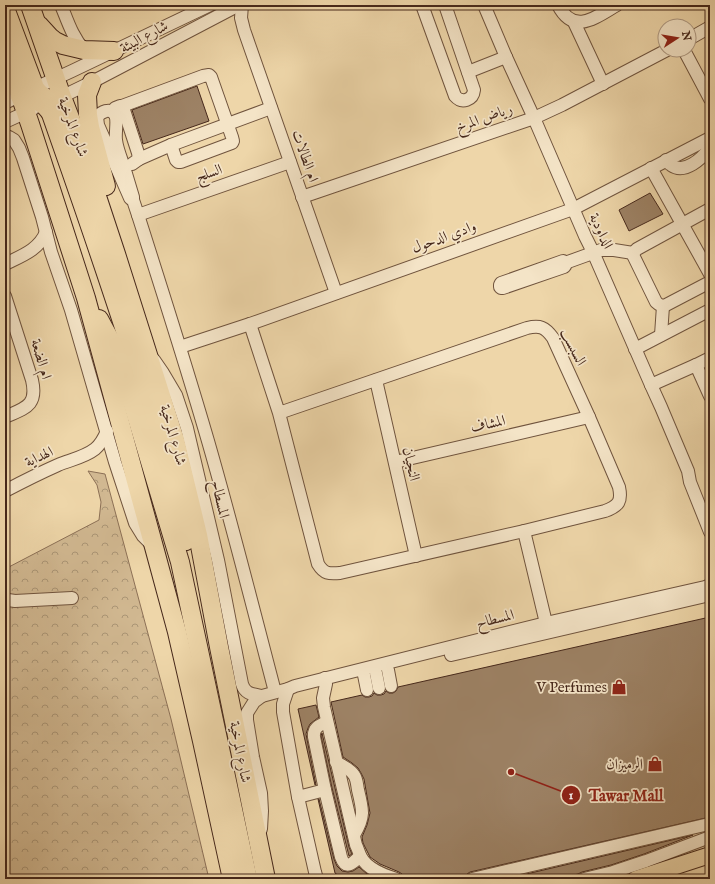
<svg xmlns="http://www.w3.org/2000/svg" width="715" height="884" font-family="'IM FELL English',Amiri,serif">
	<defs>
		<pattern id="park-crowns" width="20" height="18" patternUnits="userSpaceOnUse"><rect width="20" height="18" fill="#d1b891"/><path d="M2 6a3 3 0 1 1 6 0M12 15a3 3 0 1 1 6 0" fill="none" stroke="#ab9676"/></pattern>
	</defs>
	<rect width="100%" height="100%" fill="#eed6a9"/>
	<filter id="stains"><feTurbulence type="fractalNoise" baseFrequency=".005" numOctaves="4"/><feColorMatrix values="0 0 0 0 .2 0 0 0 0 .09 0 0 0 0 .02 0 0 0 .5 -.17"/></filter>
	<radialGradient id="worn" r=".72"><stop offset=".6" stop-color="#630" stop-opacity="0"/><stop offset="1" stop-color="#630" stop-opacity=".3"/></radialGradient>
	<polygon fill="url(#park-crowns)" stroke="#8c7056" points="88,471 105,474 171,719 209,879 5,879 5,569 99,520 101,502 97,485"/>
	<g fill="#9d8265" stroke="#46281b">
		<polygon points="197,86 209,121 143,144 132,110"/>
		<polygon points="650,193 663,214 629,231 619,210"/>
		<polygon points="710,617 710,817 470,872 467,874 465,879 403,879 402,874 399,872 380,864 370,857 363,843 362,837 367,825 370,813 368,802 364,779 361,773 358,768 352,763 343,757 331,702 362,695 365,697 369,697 372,696 374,693 377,695 381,695 384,694 386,691 389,693 393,693 396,691 398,687"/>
		<polygon points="316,705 319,717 310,724 308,728 306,734 316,785 315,785 298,709"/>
		<polygon points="322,733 349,847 352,854 349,856 332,788 321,736"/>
		<polygon points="318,799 319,799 334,859 337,866 342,871 348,872 353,871 359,867 367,874 376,879 343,879 335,873"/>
		<polygon points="693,835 644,854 611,865 582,872 578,874 557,879 505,879"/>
	</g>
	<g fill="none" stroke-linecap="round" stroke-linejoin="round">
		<g stroke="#70543e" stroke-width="14">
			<g id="minor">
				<path d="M61,5C68,22 72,36 84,50"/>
				<polyline points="242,5 241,18 244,30 336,293"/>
				<path d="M422,5L455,96C462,104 473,100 474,90L445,5"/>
				<polyline points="484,5 506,57 534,118 585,236 593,252 651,385 661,407 688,471 690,482 710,532"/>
				<path d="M558,5C574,36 596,17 617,5"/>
				<polyline points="574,22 603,84"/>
				<polyline points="689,39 710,27"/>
				<polyline points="684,50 710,99"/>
				<polyline points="468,72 506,57"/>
				<polyline points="55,100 92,82 239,5"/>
				<polyline points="5,103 35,88 72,71 210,5"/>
				<polyline points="122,106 203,76 209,75 211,77 232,137 233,141 232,143 181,162 178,162 176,160 171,145"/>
				<polyline points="115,108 120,106 123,107 138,153 139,159 132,164"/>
				<polyline points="5,122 33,109"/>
				<polyline points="5,135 9,137 14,140 19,148 23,158 42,217 51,252 71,310 115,462 135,523 143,536 152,545"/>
				<polyline points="139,159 171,145 271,108"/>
				<path d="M666,160C668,162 669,164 671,165C685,175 702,158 710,148"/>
				<polyline points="651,168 710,274"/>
				<polyline points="302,197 534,118 562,105 667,50"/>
				<path d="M133,200L131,199L130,198L98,125L97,117C101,112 110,107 115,115C118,120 115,133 116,140C117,149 121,158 124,167C127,177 130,187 133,197V200L138,215C162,290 186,365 208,441C232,524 253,608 275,692"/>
				<path d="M710,209L637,249L635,251L633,255L656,302C660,306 662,306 666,305L710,282"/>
				<polyline points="138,215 290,162"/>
				<polygon points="563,261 565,264 565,266 564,267 503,288 501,288 500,287 500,285 501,283"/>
				<polyline points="565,263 601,250 614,250 633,253"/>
				<path d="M5,264C21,256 39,250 46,232"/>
				<path d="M5,296L32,380C38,406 25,408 5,417"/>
				<path d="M250,324L279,413L318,564C324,574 329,574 340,573L524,531L605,511C619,506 622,501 619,487L589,417L553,338C545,327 540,325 527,328L279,413"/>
				<polyline points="661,335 663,306"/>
				<polyline points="180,347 250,324 573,209 710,138"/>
				<polyline points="635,349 710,310"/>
				<path d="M154,360L163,373L176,395L187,428L218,560L242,684C245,694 252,694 262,696"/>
				<polyline points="696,365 710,396"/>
				<polyline points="376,380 416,556"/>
				<polyline points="651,385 696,365 710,358"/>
				<polyline points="395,462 589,417"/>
				<path d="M5,491C22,482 40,473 58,465C70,460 85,457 95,449C101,444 104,438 107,431"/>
				<polyline points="524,531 546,623"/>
				<polyline points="5,598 8,600 15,601 72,598"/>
				<polyline points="451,655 710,595"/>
				<polyline points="388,670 391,686"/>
				<polyline points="376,673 379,688"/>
				<polyline points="364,675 367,690"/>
				<path d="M325,678L326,684L323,698L324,707L356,845C358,849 359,853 361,857C367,869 384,875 396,879"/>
				<polyline points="288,689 283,704 283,712 298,797 315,872 317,879"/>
				<path d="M327,722C319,725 313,728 314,737L325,790L341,857C346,871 353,863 360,856"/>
				<path d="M336,762C342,765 350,769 354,775C357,779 357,785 358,790C363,810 365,817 354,835"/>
				<polyline points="298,797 325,790"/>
				<polyline points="261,829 262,811 261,793 253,757 247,720 247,713 254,702 262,696 288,689 295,686 546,623 705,587 710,585"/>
				<polyline points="472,879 709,824"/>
				<polyline points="584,879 613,872 646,861 710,837"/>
			</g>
		</g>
		<g stroke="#46281b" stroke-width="18">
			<polyline id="major" points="636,879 710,855"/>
		</g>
		<g stroke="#46281b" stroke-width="20">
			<g id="highway">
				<polyline points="30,5 62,97 77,136 116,254 175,440 198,535 219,647 266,879"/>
				<path d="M5,8L35,88C40,95 45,99 54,99"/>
				<polyline points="39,25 50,37 55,41 63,45 84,50 114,51"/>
				<polyline points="5,52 30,124 86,298 154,547 177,632 202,741 232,879"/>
				<polyline points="92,82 87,95 88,115 90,127 106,186"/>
				<path d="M20,96C33,98 45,102 51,114C83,205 115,297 144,390C159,440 172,490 186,541"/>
				<polyline points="99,319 113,345 122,368 180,562 248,879"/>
			</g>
		</g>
		<use href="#minor" stroke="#f4e4c7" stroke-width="12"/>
		<use href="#major" stroke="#eed6a9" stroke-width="16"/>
		<use href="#highway" stroke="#eed6a9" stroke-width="18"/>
	</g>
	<defs>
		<g id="shop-bare" transform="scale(1.2)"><path d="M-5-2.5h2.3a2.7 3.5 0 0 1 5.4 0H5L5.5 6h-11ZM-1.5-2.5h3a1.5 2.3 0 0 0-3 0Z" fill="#8f2418" stroke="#f4e4c7" stroke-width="2.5" paint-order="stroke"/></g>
	</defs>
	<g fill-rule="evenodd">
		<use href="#shop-bare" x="619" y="687"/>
		<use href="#shop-bare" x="655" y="764"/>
	</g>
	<g text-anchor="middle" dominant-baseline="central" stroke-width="3.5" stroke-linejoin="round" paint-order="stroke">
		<g font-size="15" fill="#46281b" stroke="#f4e4c7">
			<text transform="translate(144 37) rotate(-28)">شارع البيئة</text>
			<text transform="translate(484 118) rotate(-19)">رياض المرخ</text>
			<text transform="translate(73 127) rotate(70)">شارع المرخية</text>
			<text transform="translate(305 156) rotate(71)">ام الطالات</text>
			<text transform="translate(209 173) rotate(-19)">السلج</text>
			<text transform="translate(601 231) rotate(65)">الداودية</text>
			<text transform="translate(444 237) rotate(-20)">وادي الدحول</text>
			<text transform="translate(573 347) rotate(62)">السبسب</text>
			<text transform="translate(41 359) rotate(74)">ام الضعة</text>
			<text transform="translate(488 424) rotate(-13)">المشاف</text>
			<text transform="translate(173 435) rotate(74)">شارع المرخية</text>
			<text transform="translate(39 457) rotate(-25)">الهداية</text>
			<text transform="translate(411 464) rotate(77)">النجيان</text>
			<text transform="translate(220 499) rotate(77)">المسطاح</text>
			<text transform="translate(495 619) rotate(-14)">المسطاح</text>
			<text transform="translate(240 752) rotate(79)">شارع المرخية</text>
		</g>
		<g font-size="15" fill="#46281b" stroke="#f4e4c7" text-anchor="end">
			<text x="607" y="687">V Perfumes</text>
			<text x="643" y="764">الرميزان</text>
		</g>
	</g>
	<path fill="none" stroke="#8f2418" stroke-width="1.5" d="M511 772L571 795"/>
	<g fill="#8f2418" stroke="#f4e4c7" stroke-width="1.5">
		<circle cx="511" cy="772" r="4"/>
		<circle cx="571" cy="795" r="10"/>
	</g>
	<g font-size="12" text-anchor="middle" font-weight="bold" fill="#fff">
		<text x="571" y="799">1</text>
	</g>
	<g font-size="16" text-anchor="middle" font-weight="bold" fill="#8f2418" stroke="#f4e4c7" stroke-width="3.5" stroke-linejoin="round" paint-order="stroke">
		<text x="626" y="801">Tawar Mall</text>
	</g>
	<rect width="715" height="884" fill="none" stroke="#eed6a9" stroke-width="20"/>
	<rect x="6" y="6" width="703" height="872" fill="none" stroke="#46281b" stroke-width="2"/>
	<rect x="10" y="10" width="695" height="864" fill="none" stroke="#46281b"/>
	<g transform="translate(677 38) rotate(78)"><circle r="19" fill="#f4e4c7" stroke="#ae9982"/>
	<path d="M0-3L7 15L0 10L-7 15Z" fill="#8f2418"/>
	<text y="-6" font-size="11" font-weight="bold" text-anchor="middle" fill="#46281b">N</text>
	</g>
	<rect width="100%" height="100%" filter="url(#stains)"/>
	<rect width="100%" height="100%" fill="url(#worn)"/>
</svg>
